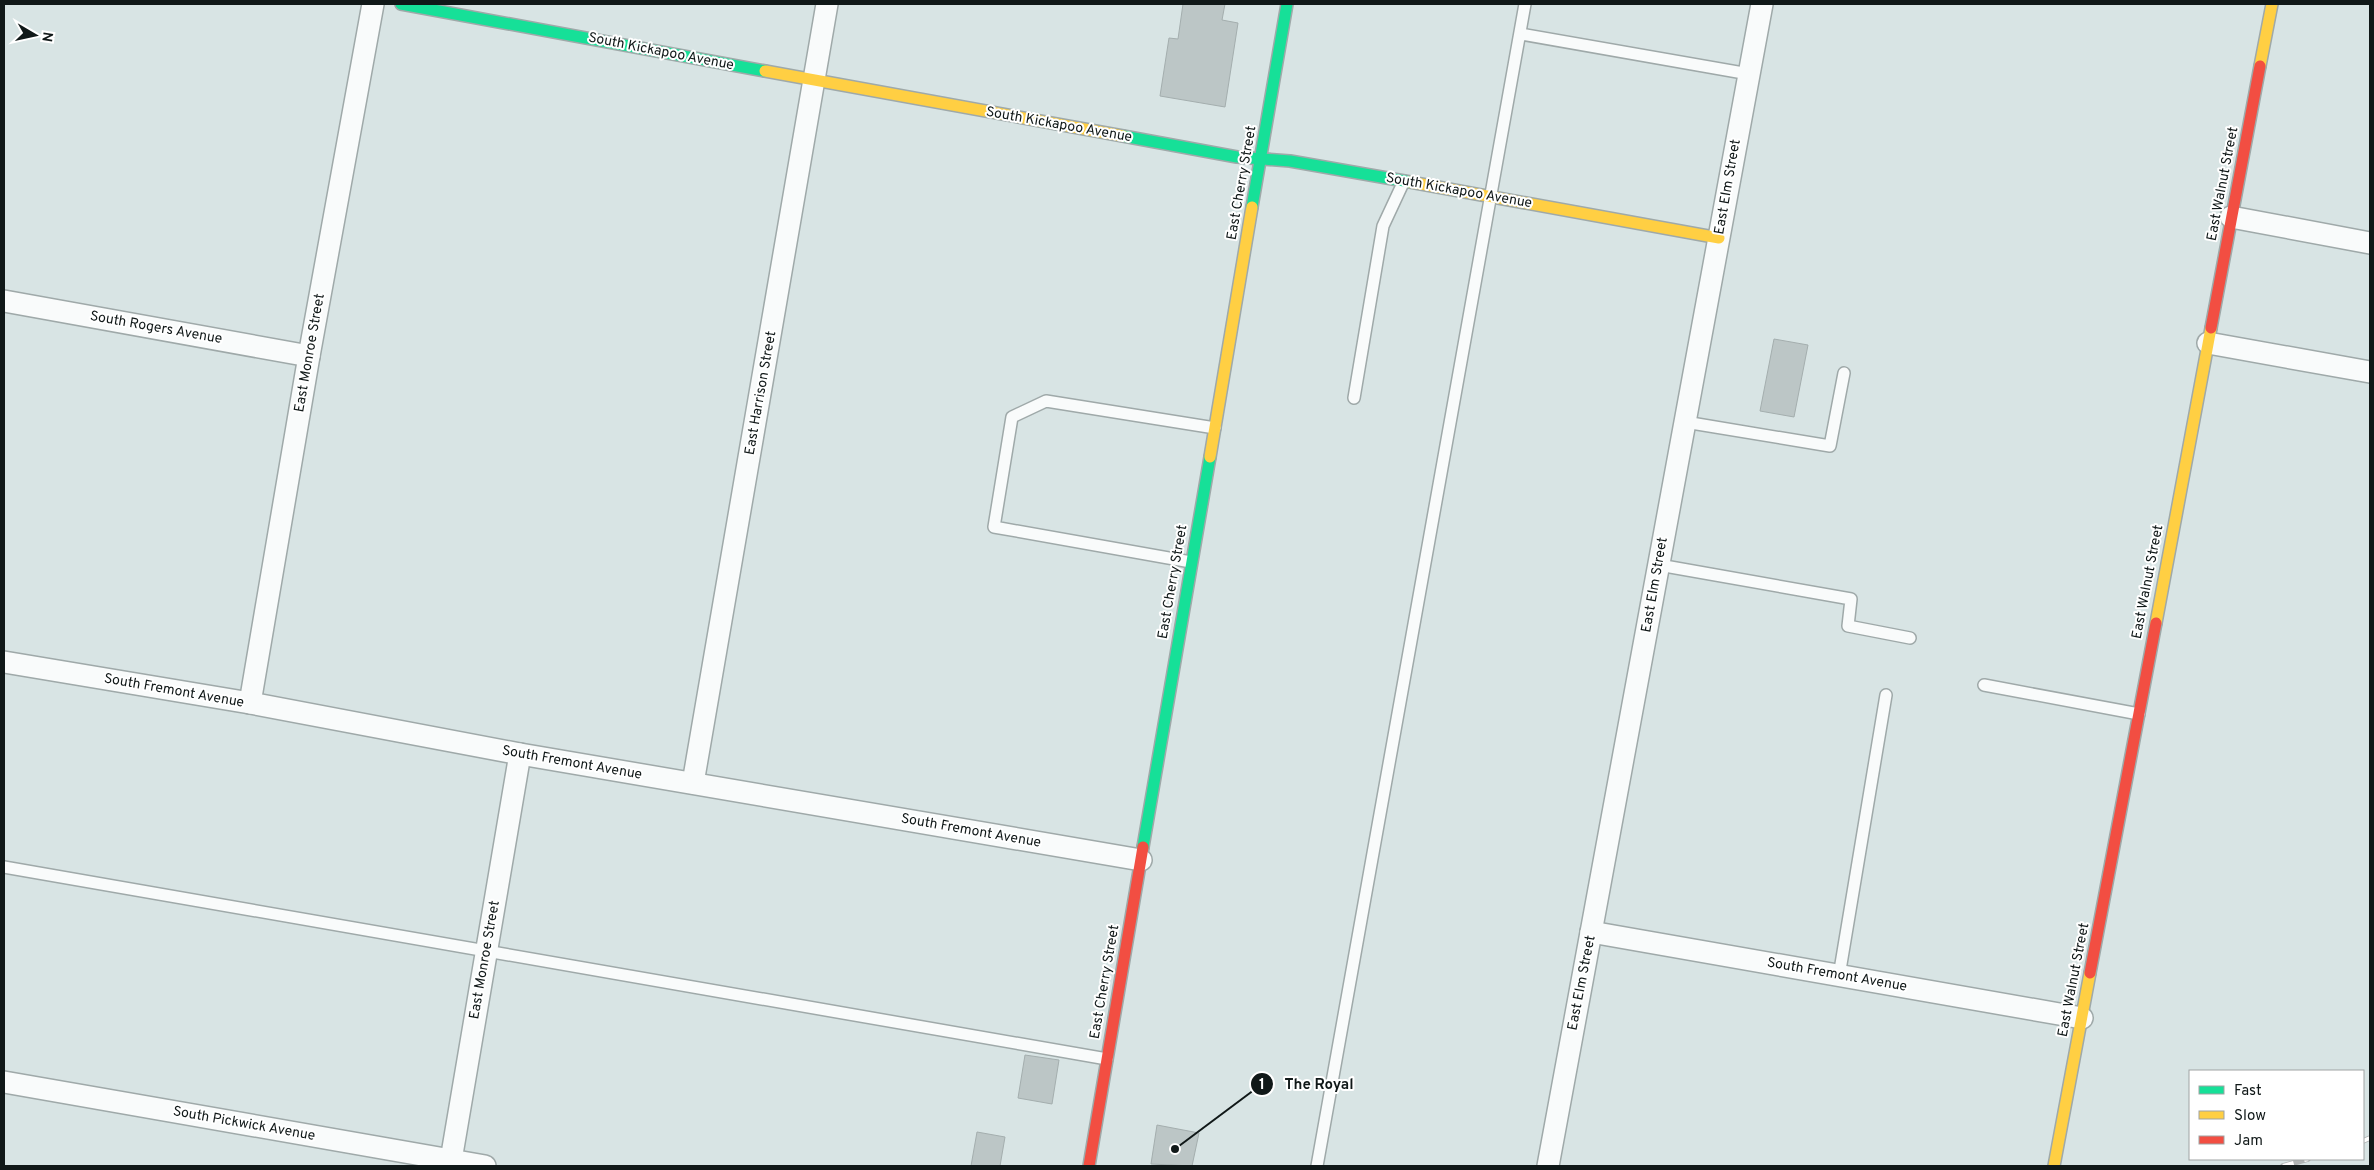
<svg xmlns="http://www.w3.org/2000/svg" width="2374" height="1170" font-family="Overpass,sans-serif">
	<rect width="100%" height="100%" fill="#d8e4e4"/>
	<g fill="#bcc6c6" stroke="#a4aeae">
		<polygon points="1183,4 1225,4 1222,20 1238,23 1225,107 1160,96 1169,38 1178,39"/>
		<polygon points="1774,339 1808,345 1794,417 1760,411"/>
		<polygon points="1025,1055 1059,1060 1052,1104 1018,1098"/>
		<polygon points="1157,1125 1199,1133 1192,1166 1151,1164"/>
		<polygon points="977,1132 1005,1137 1000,1166 971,1166"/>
	</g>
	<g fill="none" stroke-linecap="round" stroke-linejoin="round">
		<g stroke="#9fa9a9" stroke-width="14">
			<g id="lane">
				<polyline points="1521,34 1749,74"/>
				<polyline points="1354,398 1383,226 1404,181"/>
				<polyline points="1685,422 1830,446 1844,373"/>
				<polyline points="1191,562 994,527 1012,417 1046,401 1215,428"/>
				<polyline points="1659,565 1851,599 1848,626 1910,638"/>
				<polyline points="1984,685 2139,714"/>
				<polyline points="4,867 1107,1059"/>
				<polyline points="1839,976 1886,695"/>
				<polyline points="1317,1166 1525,4"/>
			</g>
		</g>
		<g stroke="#9fa9a9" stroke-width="24">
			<g id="street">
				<polyline points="2231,217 2370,243"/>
				<polyline points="4,301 309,356"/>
				<polyline points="2208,343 2370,372"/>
				<polyline points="4,662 250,703 520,754 1141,860"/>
				<polyline points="250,703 309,356 373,4"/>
				<polyline points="693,783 827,4"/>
				<polyline points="1591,932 2082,1018"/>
				<polyline points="4,1082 485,1166"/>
				<polyline points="450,1166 520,754"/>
				<polyline points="1548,1166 1762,4"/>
			</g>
		</g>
		<g stroke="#9fa9a9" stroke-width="14">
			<g id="fast">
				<polyline points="401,4 765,71"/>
				<polyline points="1123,136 1237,157 1290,161 1410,182"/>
				<polyline points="1252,207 1287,4"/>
				<polyline points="1143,847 1210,457"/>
			</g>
		</g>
		<g stroke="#9fa9a9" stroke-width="14">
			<g id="slow">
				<polyline points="2260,66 2272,4"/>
				<polyline points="765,71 1123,136"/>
				<polyline points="1410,182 1719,238"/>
				<polyline points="1210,457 1252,207"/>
				<polyline points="2156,623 2211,328"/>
				<polyline points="2054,1166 2090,973"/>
			</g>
		</g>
		<g stroke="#9fa9a9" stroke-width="14">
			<g id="jam">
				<polyline points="2211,328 2260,66"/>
				<polyline points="2090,973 2156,623"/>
				<polyline points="1089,1166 1143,847"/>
			</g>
		</g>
		<use href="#lane" stroke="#f9fbfb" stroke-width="11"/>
		<use href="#street" stroke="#f9fbfb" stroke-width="21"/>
		<use href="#fast" stroke="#16e098" stroke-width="11"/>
		<use href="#slow" stroke="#ffcf43" stroke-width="11"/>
		<use href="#jam" stroke="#f24e42" stroke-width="11"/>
		<g stroke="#b0b4b4" stroke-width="5.5">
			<g id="rail">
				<polyline points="2363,1141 2370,1138"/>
				<polyline points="2283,1166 2308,1159"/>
			</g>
		</g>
		<use href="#rail" stroke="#fff" stroke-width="4" stroke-dasharray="11" stroke-linecap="butt"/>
	</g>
	<g text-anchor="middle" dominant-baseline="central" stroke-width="4" stroke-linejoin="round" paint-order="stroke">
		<g font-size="14" fill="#101818" stroke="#fff">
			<text transform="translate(661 52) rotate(11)">South Kickapoo Avenue</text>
			<text transform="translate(1059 125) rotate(10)">South Kickapoo Avenue</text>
			<text transform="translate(1242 183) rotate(-80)">East Cherry Street</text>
			<text transform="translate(2223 184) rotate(-79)">East Walnut Street</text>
			<text transform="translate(1728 187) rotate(-80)">East Elm Street</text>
			<text transform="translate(1459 191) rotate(10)">South Kickapoo Avenue</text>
			<text transform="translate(156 328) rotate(10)">South Rogers Avenue</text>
			<text transform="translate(310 353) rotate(-80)">East Monroe Street</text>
			<text transform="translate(761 393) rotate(-80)">East Harrison Street</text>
			<text transform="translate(1173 582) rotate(-80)">East Cherry Street</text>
			<text transform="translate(2148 582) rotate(-79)">East Walnut Street</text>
			<text transform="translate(1655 585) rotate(-80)">East Elm Street</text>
			<text transform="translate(174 691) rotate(10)">South Fremont Avenue</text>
			<text transform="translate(572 763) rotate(10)">South Fremont Avenue</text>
			<text transform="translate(971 831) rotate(10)">South Fremont Avenue</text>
			<text transform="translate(485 960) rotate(-80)">East Monroe Street</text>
			<text transform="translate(1837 975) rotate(10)">South Fremont Avenue</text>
			<text transform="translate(2074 980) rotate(-79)">East Walnut Street</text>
			<text transform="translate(1105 982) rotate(-80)">East Cherry Street</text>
			<text transform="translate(1582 983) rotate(-79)">East Elm Street</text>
			<text transform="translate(244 1124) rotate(10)">South Pickwick Avenue</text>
		</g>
	</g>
	<path fill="none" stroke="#101818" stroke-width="2" d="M1175 1149L1262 1084"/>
	<g fill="#101818" stroke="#fff" stroke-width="2">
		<circle cx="1175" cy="1149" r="5"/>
		<circle cx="1262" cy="1084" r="12"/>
	</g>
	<g font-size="15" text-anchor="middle" font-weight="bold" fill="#fff">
		<text x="1262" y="1089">1</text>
	</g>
	<g font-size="15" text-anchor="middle" font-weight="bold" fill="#101818" stroke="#fff" stroke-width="4" stroke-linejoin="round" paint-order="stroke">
		<text x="1319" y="1089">The Royal</text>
	</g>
	<rect width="2374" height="1170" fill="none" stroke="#101818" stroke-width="10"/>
	<rect x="2189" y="1070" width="175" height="90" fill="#ffffff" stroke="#9fa3a3"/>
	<rect x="2199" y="1086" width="25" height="8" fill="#16e098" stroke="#9fa3a3"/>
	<text x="2234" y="1095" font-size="15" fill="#101818">Fast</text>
	<rect x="2199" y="1111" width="25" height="8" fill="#ffcf43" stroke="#9fa3a3"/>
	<text x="2234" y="1120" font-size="15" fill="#101818">Slow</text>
	<rect x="2199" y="1136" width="25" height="8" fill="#f24e42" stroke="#9fa3a3"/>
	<text x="2234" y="1145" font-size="15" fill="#101818">Jam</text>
	<g transform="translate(35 35) rotate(99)" stroke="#ffffff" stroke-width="4" paint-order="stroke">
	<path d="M0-4L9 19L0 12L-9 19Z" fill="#101818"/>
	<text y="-8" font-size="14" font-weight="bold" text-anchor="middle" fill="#101818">N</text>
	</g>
</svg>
